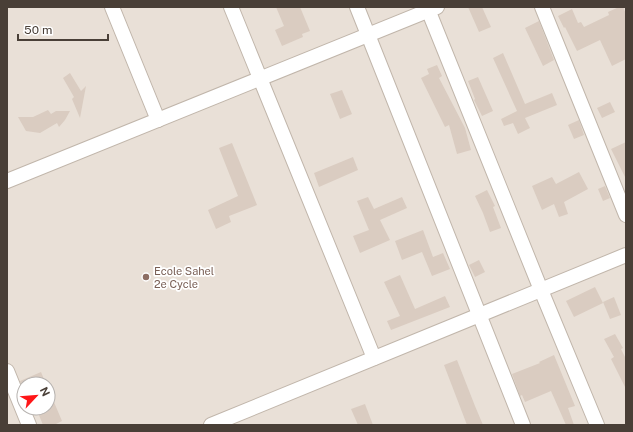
<svg xmlns="http://www.w3.org/2000/svg" width="633" height="432" font-family="'Public Sans',sans-serif">
	<rect width="100%" height="100%" fill="#f5efe9"/>
	<path fill="#e9e0d7" fill-rule="evenodd" d="M7,7H626V425H7ZM24,384H48V408H24Z"/>
	<g fill="#daccc1">
		<polygon points="276,7 300,7 310,31 302,34 303,37 282,46 275,30 284,26"/>
		<polygon points="468,7 482,7 491,27 479,32"/>
		<polygon points="619,7 623,7 626,14 626,59 612,66 600,40 577,51 565,27 564,28 558,16 572,9 578,23 581,22 584,27 609,15 608,12"/>
		<polygon points="539,21 554,60 543,66 525,28"/>
		<polygon points="503,53 525,104 552,93 557,105 525,118 530,128 518,134 513,123 504,126 501,119 517,111 493,58"/>
		<polygon points="437,65 442,76 439,78 465,128 471,150 457,154 449,125 445,127 421,78 429,74 427,69"/>
		<polygon points="70,73 81,91 86,86 80,118 72,99 74,97 63,78"/>
		<polygon points="478,77 493,111 482,116 474,100 475,99 468,81"/>
		<polygon points="342,90 352,114 340,119 330,94"/>
		<polygon points="610,102 615,112 602,118 597,108"/>
		<polygon points="48,110 51,114 56,111 70,111 65,120 59,127 57,123 40,133 26,131 18,117 33,117"/>
		<polygon points="579,120 584,135 574,139 568,125"/>
		<polygon points="626,142 626,179 611,149"/>
		<polygon points="232,143 257,205 229,216 231,222 216,229 208,210 238,196 219,148"/>
		<polygon points="353,157 358,170 319,187 314,173"/>
		<polygon points="579,172 588,189 564,202 568,214 559,217 554,204 542,210 532,186 552,177 556,184"/>
		<polygon points="605,186 610,198 603,201 598,189"/>
		<polygon points="487,190 495,206 493,207 501,228 490,232 483,213 475,196"/>
		<polygon points="368,197 374,209 402,197 407,208 380,220 390,240 360,253 353,236 369,230 357,201"/>
		<polygon points="423,230 433,257 443,253 450,269 432,276 422,252 402,260 395,241"/>
		<polygon points="479,260 485,272 475,277 469,265"/>
		<polygon points="400,275 415,309 445,296 450,307 391,330 387,321 400,316 384,282"/>
		<polygon points="595,287 603,303 574,317 566,301"/>
		<polygon points="614,297 621,315 610,319 603,302"/>
		<polygon points="615,334 623,348 621,349 626,359 626,389 611,359 614,357 604,339"/>
		<polygon points="554,355 575,406 568,408 574,425 566,425 551,391 525,402 522,395 520,396 512,374 540,363 539,362"/>
		<polygon points="457,360 475,406 483,425 467,425 444,365"/>
		<polygon points="41,372 46,384 21,384 20,381"/>
		<polygon points="48,388 62,421 54,425 43,425 36,408 48,408"/>
		<polygon points="365,404 373,425 358,425 351,409"/>
	</g>
	<g fill="none" stroke-linecap="round" stroke-linejoin="round">
		<g stroke="#c1b6ab" stroke-width="16">
			<g id="minor">
				<polyline points="112,7 158,120"/>
				<polyline points="231,7 374,358"/>
				<polyline points="357,7 523,425"/>
				<polyline points="427,7 541,290 597,425"/>
				<polyline points="542,7 626,215"/>
				<polyline points="7,181 437,7"/>
				<polyline points="7,371 29,425"/>
				<polyline points="211,425 626,255"/>
			</g>
		</g>
		<use href="#minor" stroke="#fff" stroke-width="14"/>
	</g>
	<circle fill="#8d6e63" stroke="#fff" stroke-width="1.5" cx="146" cy="277" r="4"/>
	<g text-anchor="middle" dominant-baseline="central" stroke-width="3.5" stroke-linejoin="round" paint-order="stroke">
		<g font-size="11" fill="#785e54" stroke="#fff" text-anchor="start">
			<text x="154" y="271">Ecole Sahel<tspan x="154" dy="13">2e Cycle</tspan></text>
		</g>
	</g>
	<rect width="633" height="432" fill="none" stroke="#493f37" stroke-width="16"/>
	<g transform="translate(36 396) rotate(64)"><circle r="19" fill="#ffffff" stroke="#b6b2af"/>
	<path d="M0-3L7 15L0 10L-7 15Z" fill="#ff1618"/>
	<text y="-6" font-size="11" font-weight="bold" text-anchor="middle" fill="#493f37">N</text>
	</g>
	<path d="M18 34v6h90v-6" fill="none" stroke="#493f37" stroke-width="2"/>
	<text x="24" y="34" font-size="12" fill="#493f37" stroke="#ffffff" stroke-width="3" paint-order="stroke">50 m</text>
</svg>
